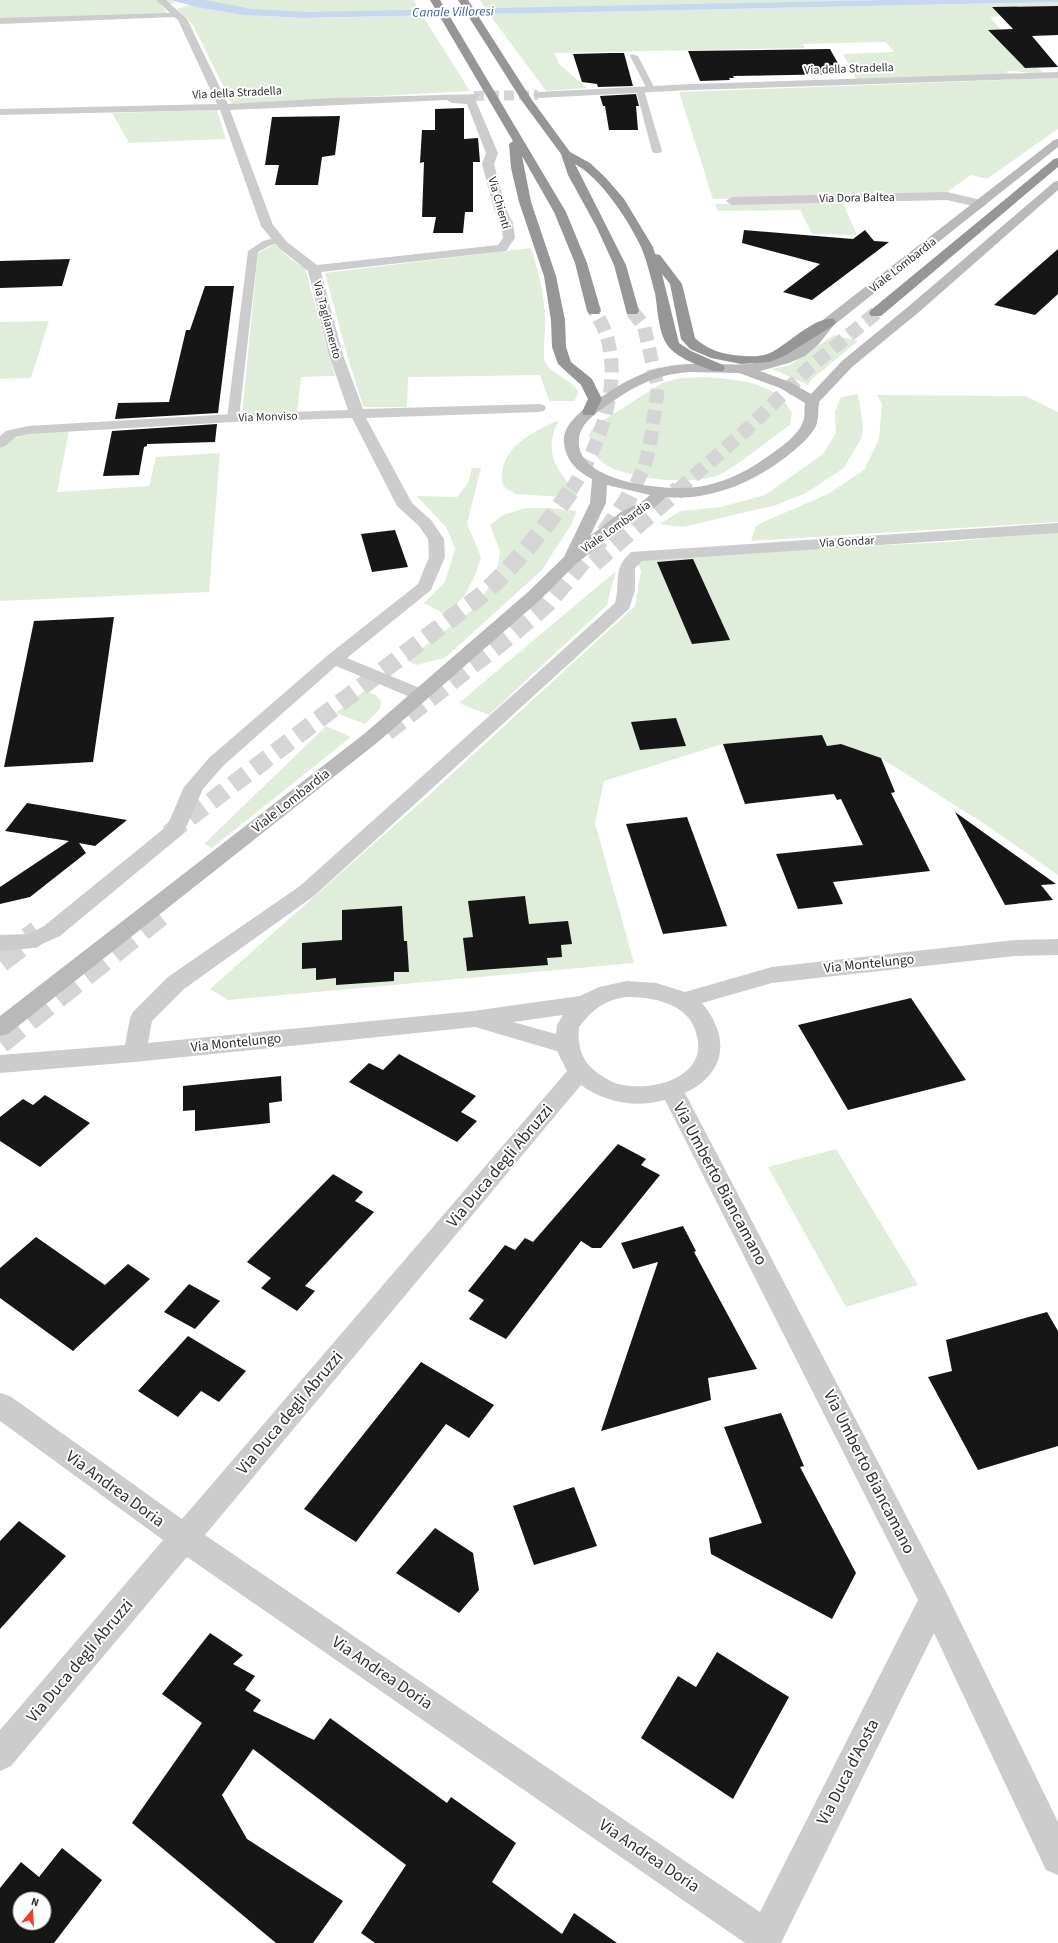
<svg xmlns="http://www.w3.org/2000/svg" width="1058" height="1943" font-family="'Source Sans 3',sans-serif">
	<rect width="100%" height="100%" fill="#fff"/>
	<g fill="#e1eddb">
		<polygon points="0,0 170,0 176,3 161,5 168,14 0,19"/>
		<path d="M205,0H414L419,10C348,11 274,19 205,0Z"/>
		<polygon points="480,0 882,0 486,9"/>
		<path d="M1058,2V6L992,7L1000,16L990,17L1001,30L988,31L1025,68H1038L1046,74C1032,74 1021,71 1007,71L1008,75L856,79L843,54L894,52L886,42L803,44L805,48L554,53L559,64L587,88L546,91L489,14Z"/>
		<path d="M189,5C265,24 344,17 422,15L470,91L232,104L193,25L177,9Z"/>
		<polygon points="1058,78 1058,129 987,179 971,175 943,195 713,199 679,92"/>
		<polygon points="217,110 226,139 129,143 112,113"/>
		<polygon points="842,201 857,235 812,234 800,210 718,211 715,204"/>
		<polygon points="275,244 290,259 305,268 335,376 301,377 297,413 242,414 258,253"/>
		<path d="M531,248C538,271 545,296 545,320C546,328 542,357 545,362C553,376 570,378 579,392L574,401H549L540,375L422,377H408L407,407H366L363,406L347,355L325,273Z"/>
		<polygon points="49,321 31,378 0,379 0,322"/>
		<polygon points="834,335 858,341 811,380 808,385 772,369 790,365"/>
		<path d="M704,377C730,379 764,380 783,400C786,404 789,409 792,413L790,425C770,439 744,461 723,473C698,487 625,480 602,462C594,456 591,444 589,435L594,426L662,383L680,378Z"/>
		<polygon points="858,394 863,425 862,437 844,468 806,493 776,505 683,527 660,524 680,511 721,507 765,495 823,454 836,433 835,412 841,397"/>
		<polygon points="877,395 1026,396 1058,412 1058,522 751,541 756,526 761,523 828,494 864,470 879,439 882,404"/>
		<path d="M559,420C543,451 555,468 576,492L577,498L515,494L503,486C495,451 531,432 559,420Z"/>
		<path d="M69,431L57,492L149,486L156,457L220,453L209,592L0,601V449C22,429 41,432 69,431Z"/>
		<polygon points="472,468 481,468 467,524 481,557 476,573 465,595 446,615 424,603 445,582 455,549 446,527 417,496 457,497 468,483"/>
		<polygon points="525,508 547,508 577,511 571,525 542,570 445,658 416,665 406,660 474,609 490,585 498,565 500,551 490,525 503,515"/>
		<polygon points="1044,533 1058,533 1058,875 989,827 881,758 841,744 827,746 822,735 723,744 604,781 595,823 634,963 228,1000 210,989 430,794 635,606 641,572 637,558 947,542"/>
		<polygon points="616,571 607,605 489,715 459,703"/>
		<polygon points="364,691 376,695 381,701 380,709 365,724 336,713"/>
		<polygon points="326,726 351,737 212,848 204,844"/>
		<polygon points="836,1149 918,1285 846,1307 768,1167"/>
	</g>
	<polygon fill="#c6d7ef" points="170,0 205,0 252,9 307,12 882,0 1058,0 1058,2 303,18 243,15 201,8"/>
	<polygon fill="#fff" points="484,7 490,16 423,17 419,8"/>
	<g fill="#161616" fill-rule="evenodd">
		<polygon points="1058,6 1058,35 1032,36 1058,67 1025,68 988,30 1013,29 992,7"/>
		<polygon points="830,49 844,74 733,76 734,78 729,78 730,80 700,81 688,51"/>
		<polygon points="611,53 624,53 633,86 598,87 597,84 582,82 573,54"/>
		<polygon points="636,94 639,106 636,106 638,130 609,130 605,106 603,106 600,96"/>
		<polygon points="464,108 464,139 478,138 480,162 473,162 473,212 465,212 463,233 433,233 436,217 422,217 424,162 420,163 422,130 435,130 435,109"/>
		<polygon points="340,116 335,155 322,157 318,185 275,185 279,165 265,165 272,117"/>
		<polygon points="744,230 853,239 865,230 874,241 889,242 812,300 783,292 820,264 742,243"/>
		<polygon points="1058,249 1058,294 1035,315 994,305"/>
		<polygon points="70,259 62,286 0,288 0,261"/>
		<polygon points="205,286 234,286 218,413 115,419 118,403 169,402 186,330 190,330"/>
		<polygon points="217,424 215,442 147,444 147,446 144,447 139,475 103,476 112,431"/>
		<polygon points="395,530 408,567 372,572 361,534"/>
		<polygon points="693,559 730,640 692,644 657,562"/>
		<polygon points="114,617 93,762 4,767 34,621"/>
		<polygon points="676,718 686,746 640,750 631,722"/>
		<polygon points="822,735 827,746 841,744 881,758 895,792 891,793 930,871 833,882 843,904 798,909 776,854 863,845 841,799 837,800 834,794 745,804 723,744"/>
		<polygon points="27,803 127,820 95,846 79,843 86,853 30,897 0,904 0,887 69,841 5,831"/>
		<polygon points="955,812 1056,884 1041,885 1053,900 1005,905"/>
		<polygon points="687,817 727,926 663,934 626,824"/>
		<polygon points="525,896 529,924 568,921 572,944 561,945 562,957 547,958 548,965 467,971 463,938 473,937 468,901"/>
		<polygon points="402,906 404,941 407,941 409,972 394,972 394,981 336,985 336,978 316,980 316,968 302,969 302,943 342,940 342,910"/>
		<polygon points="911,998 966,1080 848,1110 798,1025"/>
		<polygon points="399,1054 476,1096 461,1112 477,1121 457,1142 349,1082 369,1063 383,1070"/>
		<polygon points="281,1076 282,1101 269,1103 270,1123 195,1131 195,1110 183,1111 183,1086"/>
		<polygon points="45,1095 90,1123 40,1167 0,1141 0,1117 23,1099 33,1105"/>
		<polygon points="618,1144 646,1159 641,1165 660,1175 601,1248 592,1248 581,1241 506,1339 469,1319 484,1300 468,1291 505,1245 515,1250 525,1238 533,1242"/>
		<polygon points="333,1174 363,1192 355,1201 374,1212 305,1286 315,1291 297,1311 261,1288 271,1278 247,1262"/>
		<polygon points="683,1226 696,1251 694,1252 757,1369 708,1378 711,1400 601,1431 658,1262 633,1269 621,1243"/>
		<polygon points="36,1237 105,1285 128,1264 150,1279 73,1351 0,1298 0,1268"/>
		<polygon points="189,1284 220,1301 195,1329 164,1312"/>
		<polygon points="1047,1312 1058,1331 1058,1446 978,1470 928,1377 952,1371 946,1340"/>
		<polygon points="188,1336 246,1371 219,1402 201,1391 178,1417 138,1391"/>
		<polygon points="421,1362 494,1405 469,1438 446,1424 356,1542 304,1509"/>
		<polygon points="781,1413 804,1466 800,1467 856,1573 832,1619 711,1554 709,1538 762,1523 724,1427"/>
		<polygon points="574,1487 597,1546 534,1565 513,1506"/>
		<polygon points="19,1521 66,1556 0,1629 0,1541"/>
		<polygon points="435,1528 473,1553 479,1590 459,1613 396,1573"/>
		<polygon points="210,1633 243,1655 233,1664 255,1676 245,1690 261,1700 253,1711 314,1740 330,1718 447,1803 451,1797 516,1843 492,1882 562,1934 574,1913 617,1943 375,1943 361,1933 406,1865 253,1749 222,1795 247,1839 343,1901 313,1943 276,1943 132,1823 202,1723 162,1694"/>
		<polygon points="717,1652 789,1697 733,1799 641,1738 678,1676 696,1687"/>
		<path d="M62,1848L102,1880L54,1943H0V1888L21,1862L39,1877ZM20,1899H44V1923H20Z"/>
	</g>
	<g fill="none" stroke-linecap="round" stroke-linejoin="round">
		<polyline stroke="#d5d5d5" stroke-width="10" stroke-dasharray="10 5" stroke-linecap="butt" points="474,96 538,95"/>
		<g stroke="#d5d5d5" stroke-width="14" stroke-dasharray="14 7" stroke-linecap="butt">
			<polyline points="632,311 644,326 658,388 650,445 644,468 633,490"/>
			<path d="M571,490C603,443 631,362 594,311"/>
			<polyline points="678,490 746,430 809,368 876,313"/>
		</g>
		<g stroke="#d5d5d5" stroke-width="18" stroke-dasharray="18 9" stroke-linecap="butt">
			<polyline points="594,563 679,489"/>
			<polyline points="387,732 511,635 547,604 595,547 627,501 633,489"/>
			<path d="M168,834L478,598C514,567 545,528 572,489"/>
		</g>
		<g stroke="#d5d5d5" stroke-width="24" stroke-dasharray="24 12" stroke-linecap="butt">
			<polyline points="0,961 38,932"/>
			<polyline points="0,1042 162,913"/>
		</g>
		<g fill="#ccc" fill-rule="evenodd">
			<polygon points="631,54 638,56 655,89 654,91 651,92 647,89 630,56"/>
			<polygon points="640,87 644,90 662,151 660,153 654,153 652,151 636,90"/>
			<polygon points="278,237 283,240 282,242 271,245 258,252 239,418 237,421 229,421 227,418 248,251 263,241"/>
		</g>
		<g fill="#ccc" fill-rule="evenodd">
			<path d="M156,0H166L187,19L228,104L333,98L478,94L479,96L475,99L498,153L494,164L506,209L513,223L515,238L506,251L321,272L343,355L363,409L539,404L544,405L546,408L544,411L539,412L366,418L412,503L431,520L444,539L445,557L431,590L347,658L427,691L430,695L427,699L421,701L415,699L336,666L223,766L203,789L183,834L60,936L33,948L0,951V935L29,934L44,926L167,826L184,787L209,758L328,655L418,584L429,557L428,539L419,526L397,506L352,418L233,422L28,434L16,437L5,446L0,448V436L6,431L28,426L233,414L348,410L329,355L308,271L279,248L261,226L220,110L0,115V109L217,104L178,20L174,17L0,24V18L170,13ZM447,100L452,103L467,104L486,153L482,164L494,209L501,223L503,238L498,245L317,265L287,242L273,225L230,110Z"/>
			<polygon points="1058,72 1058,78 692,90 538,98 533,95 538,92 692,84"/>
			<polygon points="947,192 985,201 987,204 981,208 947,200 732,205 726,201 732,197"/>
			<path d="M1058,523V533L642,561L635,568V590L629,609L314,896L184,989L152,1021L148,1043L473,1011L580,996L599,987L627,981L656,983L685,992L772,967L1015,940L1058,939V955L1015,956L772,983L702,1003C730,1037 727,1073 685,1093L945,1590L1058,1822V1875L1046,1870L934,1633L781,1943H745L187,1557L11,1766L0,1771V1730L163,1540L0,1421V1393L10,1396L182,1519L567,1071L557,1051L475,1027L135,1062L0,1073V1055L125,1045L130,1018L133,1012L168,977L300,886L615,603C621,581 612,569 631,552ZM627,997C655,997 691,1004 697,1037C699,1044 699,1053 695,1060C682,1085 642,1090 618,1084C611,1082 605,1078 599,1074C582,1062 577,1047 579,1027C593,1009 604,1000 627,997ZM563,1015L557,1025L556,1034L513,1022ZM581,1085C606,1103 636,1108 665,1100L918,1600L760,1912L205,1535Z"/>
		</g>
		<path fill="#b9b9b9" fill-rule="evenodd" d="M1058,139V147L834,325L818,345L805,356L789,363L760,371L790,382L811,394L842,361L909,306L1054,182L1058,181V190L919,312L852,367L819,402C818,410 819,418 816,426C809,439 797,448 786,457C752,483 710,501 666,497L655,507L633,518L576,564L540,600L378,742L8,1034L0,1036V1016L364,734L528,592L564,557L590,503L592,479C577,471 566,461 564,443C562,427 578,413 590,405C620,383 650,365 689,364C717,363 746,368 773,359C799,351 808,339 824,319L1054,140ZM689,372L739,373L780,388L805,403C804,408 805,413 804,418C801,434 782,446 770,455C748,471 722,484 696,487C666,491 584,483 579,446C577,430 587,420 599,411C630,389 651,375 689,372ZM607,485L650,495L643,501L621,512L590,536L606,503Z"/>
		<g fill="#969696" fill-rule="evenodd">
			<polygon points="430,0 440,0 566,212 587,263 601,311 599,314 589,314 587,311 575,263 554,212 522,156 531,202 556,276 565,320 566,347 571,362 592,379 602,399 594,415 584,415 582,412 588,399 581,385 558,364 552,347 551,320 544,276 519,202 511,168 509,144 513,141"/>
			<path d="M458,0H468L532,100L570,152L590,163L606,178L624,199L653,247L655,254L660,255L682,284L695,338C705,348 719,353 733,355C745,356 759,358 770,353C787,345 816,315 834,319L836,322L834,325L786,355L770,362L741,364L711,358L690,349L681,339L670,284L662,274L679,343L691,351L723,365L725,368L723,371H713C699,365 678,359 668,346C658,332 658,310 655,293C651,279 647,261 641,247C629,221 601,178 575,164L626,265L639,311L637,314H627L614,265L596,226L568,175L561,154L522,101Z"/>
			<polygon points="1058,158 1058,167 881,316 871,316 869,313 871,310 1054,159"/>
		</g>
	</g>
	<g text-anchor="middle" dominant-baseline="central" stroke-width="4" stroke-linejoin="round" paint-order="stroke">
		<g font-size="12" fill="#2f2f2f" stroke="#fff">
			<text transform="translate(849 69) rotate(-2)">Via della Stradella</text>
			<text transform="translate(237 93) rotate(-3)">Via della Stradella</text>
			<text transform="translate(857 198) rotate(-1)">Via Dora Baltea</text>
			<text transform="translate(499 203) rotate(74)">Via Chienti</text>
			<text transform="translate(903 265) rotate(-38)">Viale Lombardia</text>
			<text transform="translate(327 320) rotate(75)">Via Tagliamento</text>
			<text transform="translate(268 417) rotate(-2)">Via Monviso</text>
			<text transform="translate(616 527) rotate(-35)">Viale Lombardia</text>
			<text transform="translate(847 542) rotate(-3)">Via Gondar</text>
		</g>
		<g font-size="13" font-style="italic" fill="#365e98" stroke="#fff">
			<text transform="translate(453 12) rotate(-1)">Canale Villoresi</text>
		</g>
		<g font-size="14" fill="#2f2f2f" stroke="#fff">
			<text transform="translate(291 801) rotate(-38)">Viale Lombardia</text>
			<text transform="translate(869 964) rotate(-6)">Via Montelungo</text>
			<text transform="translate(236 1043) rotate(-6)">Via Montelungo</text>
		</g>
		<g font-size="17" fill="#2f2f2f" stroke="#fff">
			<text transform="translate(500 1166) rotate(-50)">Via Duca degli Abruzzi</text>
			<text transform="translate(720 1184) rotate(62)">Via Umberto Biancamano</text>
			<text transform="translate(290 1413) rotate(-50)">Via Duca degli Abruzzi</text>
			<text transform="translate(869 1472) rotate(63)">Via Umberto Biancamano</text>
			<text transform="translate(115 1489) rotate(36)">Via Andrea Doria</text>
			<text transform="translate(80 1661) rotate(-50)">Via Duca degli Abruzzi</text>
			<text transform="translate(382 1673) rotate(34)">Via Andrea Doria</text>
			<text transform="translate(848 1772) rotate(-63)">Via Duca d'Aosta</text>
			<text transform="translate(649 1856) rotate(34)">Via Andrea Doria</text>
		</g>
	</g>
	<g transform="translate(32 1911) rotate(18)"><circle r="19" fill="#ffffff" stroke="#acacac"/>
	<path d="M0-3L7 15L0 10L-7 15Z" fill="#f33d23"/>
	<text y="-6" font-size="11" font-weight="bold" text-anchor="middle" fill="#2f2f2f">N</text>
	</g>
</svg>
